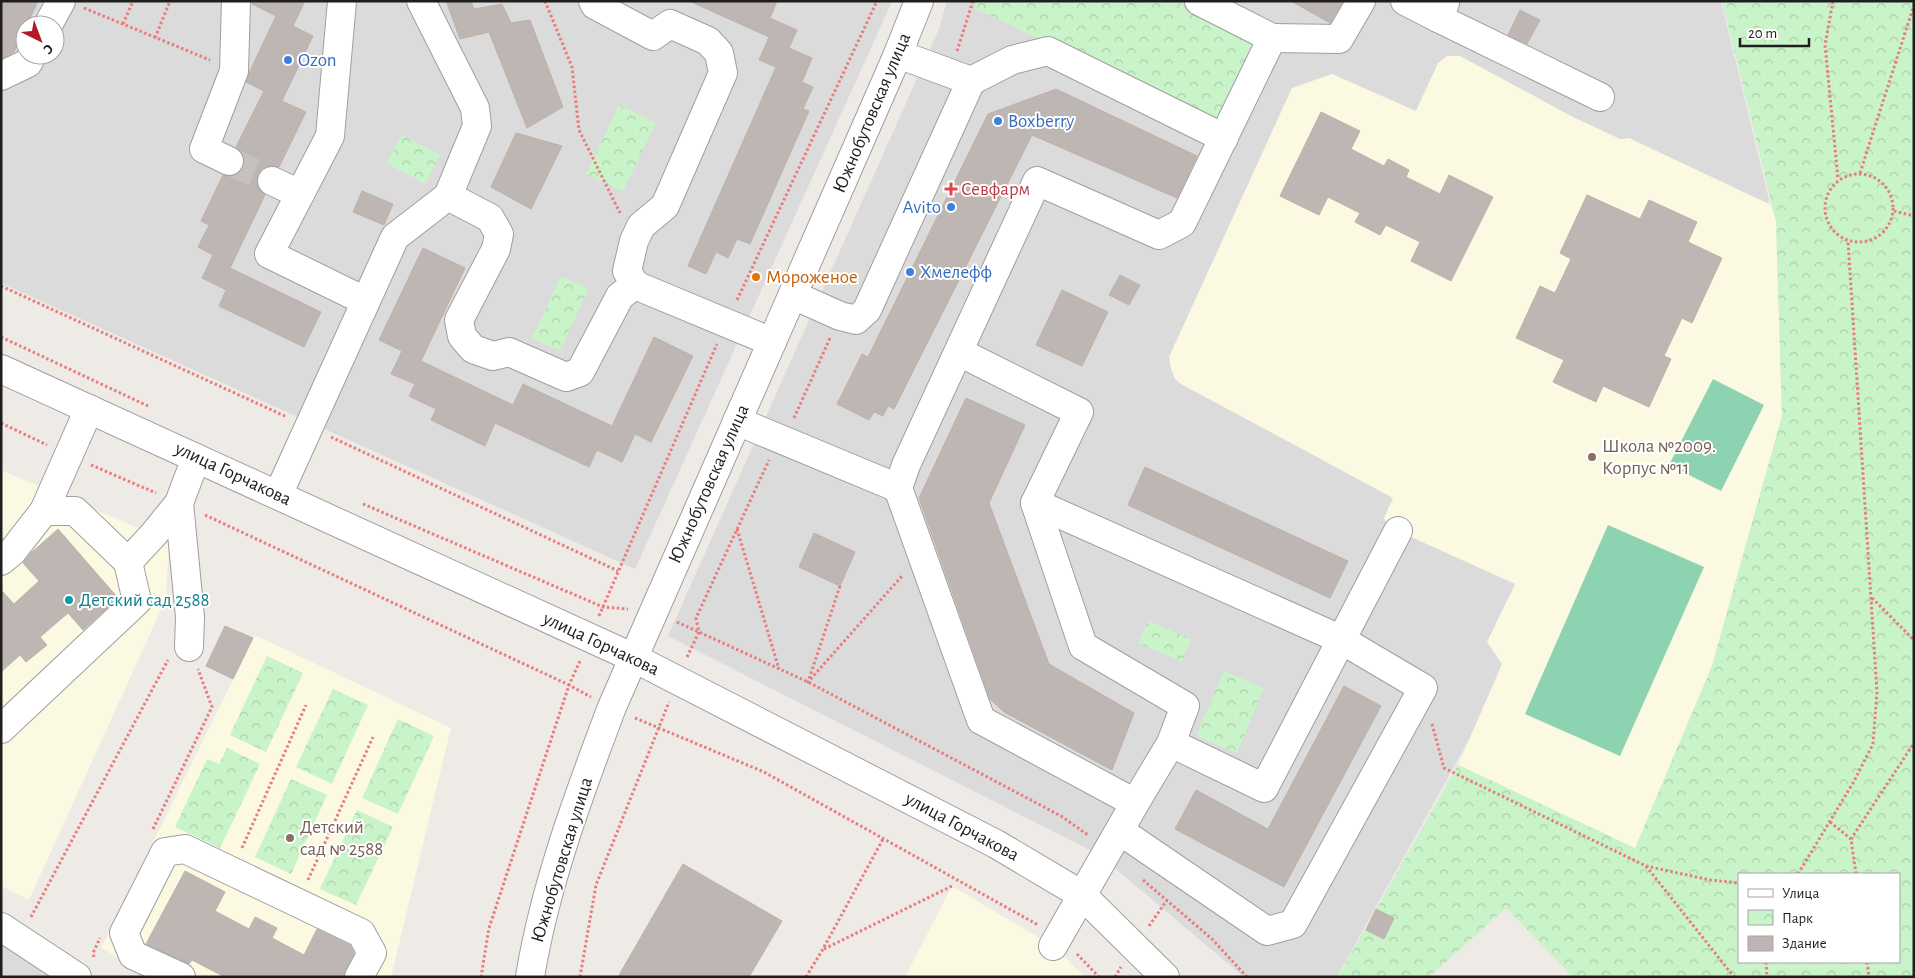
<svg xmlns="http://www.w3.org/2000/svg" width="1915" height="978" font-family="'Alegreya Sans',sans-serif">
	<defs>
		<pattern id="park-crowns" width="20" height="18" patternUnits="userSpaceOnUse" patternTransform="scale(1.25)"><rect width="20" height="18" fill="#c9f3c8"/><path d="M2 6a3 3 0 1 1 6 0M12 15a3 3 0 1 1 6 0" fill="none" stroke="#acd0ab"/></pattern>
	</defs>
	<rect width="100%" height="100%" fill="#eeeae6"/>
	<g fill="#dcdbdb" fill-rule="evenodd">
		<path d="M1,1H891L890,6L635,569L1,283ZM25,25H55V55H25Z"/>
		<polygon points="947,1 1721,1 1769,200 1337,977 1244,977 1098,854 668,636 939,29"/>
		<polygon points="1,943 54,977 1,977"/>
	</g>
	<g fill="#fbf9e1">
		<polygon points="1447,56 1460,56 1571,116 1620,139 1629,138 1771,205 1776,221 1782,416 1712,666 1635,848 1458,765 1502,664 1487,642 1515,584 1389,527 1384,518 1393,498 1181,384 1175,379 1171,368 1169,357 1292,88 1332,74 1416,111 1438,63"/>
		<polygon points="1,470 169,541 166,599 29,900 1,886"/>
		<polygon points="255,635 451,728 391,977 152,977 101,948"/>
		<polygon points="952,886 1053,946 1085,977 905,977"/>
	</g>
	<g fill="url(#park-crowns)" fill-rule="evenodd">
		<polygon points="977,1 1173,1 1256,39 1216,123 974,8"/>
		<path d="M1722,1H1914V977H1573L1506,908L1429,977H1338L1458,765L1635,848L1712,666L1782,416L1776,221ZM1739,874H1899V962H1739Z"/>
		<polygon points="619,105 656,123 623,191 586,174"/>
		<polygon points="402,135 440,155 425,184 386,163"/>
		<polygon points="561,276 588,289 560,351 532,338"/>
		<polygon points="1148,621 1191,639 1182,662 1138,643"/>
		<polygon points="267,656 303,673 266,752 230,735"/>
		<polygon points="1224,671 1264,688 1237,753 1196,736"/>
		<polygon points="333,689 368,705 332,784 296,767"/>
		<polygon points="398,719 434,736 398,814 362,798"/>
		<polygon points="227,748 260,764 220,848 175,827 207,759 219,764"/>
		<polygon points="291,779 327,795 291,874 255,857"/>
		<polygon points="357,810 393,827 356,905 320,889"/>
	</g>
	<g fill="#8dd3b1">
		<polygon points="1713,379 1764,405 1721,491 1669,465"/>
		<polygon points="1608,525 1704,567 1620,756 1525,714"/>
	</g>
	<g fill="#beb6b3" stroke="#beb1aa">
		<polygon points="1,1 38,1 27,25 25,25 25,29 14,52 1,59"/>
		<polygon points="252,1 305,1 293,26 313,36 282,101 306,112 279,167 270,166 263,168 258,174 257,183 260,190 265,195 230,268 321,312 304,347 219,306 226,290 202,278 213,255 198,247 209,225 201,221 223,175 230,177 237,174 243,167 245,160 242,153 236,147 264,91 246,82 250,71 276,16 252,4"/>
		<polygon points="446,1 471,1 474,9 502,4 511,23 530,20 563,107 527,128 489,32 460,39"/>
		<polygon points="689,1 777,1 770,18 797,30 789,48 812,58 802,82 813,87 803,109 809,111 750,244 737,239 728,258 716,252 706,274 688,266 776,67 759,60 769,37"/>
		<polygon points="1291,1 1343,1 1330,23"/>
		<polygon points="1520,10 1540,20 1527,44 1508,35"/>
		<polygon points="1056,89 1197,156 1177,198 1032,135 894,409 888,406 883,416 874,412 869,420 837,404 862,354 868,357 988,114"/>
		<polygon points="1321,112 1360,131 1351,149 1384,166 1388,159 1409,170 1406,177 1440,194 1449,175 1493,197 1451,281 1411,261 1420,242 1386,225 1380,235 1355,222 1360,213 1328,197 1319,215 1280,196"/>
		<polygon points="516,133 562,146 531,209 491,187"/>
		<polygon points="362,191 393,204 384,225 353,212"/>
		<polygon points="1587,195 1640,219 1649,200 1697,222 1688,242 1722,258 1692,323 1682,318 1664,356 1671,359 1649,407 1603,386 1596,402 1553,382 1564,360 1516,338 1540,286 1555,293 1571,259 1560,253"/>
		<polygon points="423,248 465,268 421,361 513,405 523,384 612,426 654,337 693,356 651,442 635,434 622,462 597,450 589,467 495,423 485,446 431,420 436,409 409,396 415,384 391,374 402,351 379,340"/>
		<polygon points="1120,275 1140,285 1129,305 1109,295"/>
		<polygon points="1062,290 1108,312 1082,366 1036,345"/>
		<polygon points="966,398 1025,425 989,503 1049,664 1134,713 1112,770 1004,712 990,699 919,498"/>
		<polygon points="1145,467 1348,561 1330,598 1128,505"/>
		<polygon points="58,529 118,598 83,630 68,613 40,637 47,645 26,662 20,655 1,672 1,590 14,604 39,581 23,563 31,553"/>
		<polygon points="814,533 855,552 840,586 799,567"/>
		<polygon points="225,626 253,638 233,679 206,666"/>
		<polygon points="1344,686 1381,706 1284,887 1175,829 1196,790 1268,829"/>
		<polygon points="683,864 782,921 749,977 618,977"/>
		<polygon points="185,871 225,892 215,911 249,929 255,917 277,928 272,938 304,955 317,929 350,945 354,953 343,977 225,977 192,960 189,964 146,944"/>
		<polygon points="1376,909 1394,918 1384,939 1366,930"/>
	</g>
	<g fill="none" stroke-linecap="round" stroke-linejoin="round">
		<polyline stroke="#c4c1be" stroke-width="28" stroke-dasharray="28 14" stroke-linecap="butt" points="229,161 272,181"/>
		<g stroke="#9f9f9f" stroke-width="30">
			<g id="minor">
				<polyline points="342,1 330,136 269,254 365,301"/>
				<polyline points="593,1 595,5 653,36 670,24 708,41 719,53 723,73 665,206 641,226 634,241 627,271 635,285"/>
				<polyline points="1405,1 1438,18 1445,3"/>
				<polyline points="1438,18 1600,97"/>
				<polyline points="48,25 61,1"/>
				<polyline points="1272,38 1339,39 1361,1"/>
				<polyline points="1,76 28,63 32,55"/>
				<polyline points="971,81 1012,60 1048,51 1224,138"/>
				<polyline points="229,161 204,149 234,71 236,1"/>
				<polyline points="272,181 300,194"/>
				<polyline points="448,196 490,218 499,234 496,249 459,320 462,336 473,349 493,356 509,352 566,377 580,372 620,296 635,285 772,342"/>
				<polyline points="793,295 840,316 856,320 867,310 971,81 898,54"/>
				<polyline points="959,352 1079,412 1035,503 1083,646 1185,706 1171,743 1135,803"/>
				<polyline points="1,369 634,658 996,844 1082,895 1165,977"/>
				<polyline points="737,421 898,488"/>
				<polyline points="278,495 395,237 448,196 477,126 475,108 421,1"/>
				<polyline points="179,503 190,617 189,647"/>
				<polyline points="1035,503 1340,639 1423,688 1293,924 1267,931 1120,831"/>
				<polyline points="44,511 89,409"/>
				<polyline points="1,561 12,552 44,511 75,511 128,562 137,601 1,729"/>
				<polyline points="128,562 154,534 179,503 196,458"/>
				<polyline points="1171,743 1264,788 1398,531"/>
				<polyline points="1,927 77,977"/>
				<polyline points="1053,946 1135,803 981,720 898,488 906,465 1037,181 1159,235 1182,223 1272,38 1199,1"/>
				<polyline points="181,977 133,955 124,933 165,852 185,849 361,933 372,953 359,977"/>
				<path d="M530,977C545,885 579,794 612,707L898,54L919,1"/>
			</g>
		</g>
		<g stroke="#e97c7c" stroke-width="3" stroke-dasharray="2.5 2.5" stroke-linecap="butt">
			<polyline points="545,1 572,67 579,130 620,213"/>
			<polyline points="1833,1 1825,45 1838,179"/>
			<polyline points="84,8 210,60"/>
			<polyline points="123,24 133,1"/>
			<polyline points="155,38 170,1"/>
			<polyline points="957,51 973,1"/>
			<polyline points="1860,173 1914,5"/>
			<circle cx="1859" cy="208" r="34"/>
			<polyline points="1894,211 1914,216"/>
			<polyline points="1,286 287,417"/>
			<polyline points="737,300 877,1"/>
			<polyline points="1,337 148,406"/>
			<polyline points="794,418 830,338"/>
			<polyline points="1,423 47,445"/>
			<polyline points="331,437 618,571"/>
			<polyline points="91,465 156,493"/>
			<polyline points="363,504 603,607 628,609"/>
			<polyline points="205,515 569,685 489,928 481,977"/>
			<polyline points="737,529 779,669"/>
			<polyline points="840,586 808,682 902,576"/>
			<polyline points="1872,598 1914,640"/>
			<polyline points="599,616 717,344"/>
			<polyline points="677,622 808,682 1061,816 1088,835"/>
			<polyline points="687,657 699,632 696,618 769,460"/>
			<polyline points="580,661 569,685 591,697"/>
			<polyline points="635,718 764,772 1038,925"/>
			<polyline points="1432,724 1444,768 1646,866 1710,880 1739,883"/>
			<polyline points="1830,822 1851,839"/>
			<polyline points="153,829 212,707 198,669"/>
			<polyline points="242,848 306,705"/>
			<polyline points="1646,866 1734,977"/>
			<polyline points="1798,874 1853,783 1873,744 1877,692 1848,241"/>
			<polyline points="1856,874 1851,839 1914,743"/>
			<polyline points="308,880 373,737"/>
			<polyline points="1143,880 1212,939 1247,977"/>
			<polyline points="31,917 168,660"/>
			<polyline points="1149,926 1167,900"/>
			<polyline points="824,949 952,886"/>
			<polyline points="1077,954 1099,977"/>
			<polyline points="94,957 93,953 100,938"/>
			<polyline points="1766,962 1767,977"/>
			<polyline points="1867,962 1869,977"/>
			<polyline points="580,977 596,885 669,702"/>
			<polyline points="806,977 823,949 883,839"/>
			<polyline points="1115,977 1121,967"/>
		</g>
		<use href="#minor" stroke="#fff" stroke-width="28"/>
	</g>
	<g fill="#3f7fe0" stroke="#fff" stroke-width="2">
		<circle cx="288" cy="60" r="5"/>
		<circle cx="998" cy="121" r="5"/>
		<circle cx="951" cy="207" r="5"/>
		<circle cx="910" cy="272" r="5"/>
	</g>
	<path fill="#e0444e" stroke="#fff" stroke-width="2" d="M948.5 181.5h5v5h5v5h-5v5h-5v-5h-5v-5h5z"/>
	<circle fill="#e8710a" stroke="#fff" stroke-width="2" cx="756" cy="277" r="5"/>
	<g fill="#8d6e63" stroke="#fff" stroke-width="2">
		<circle cx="1592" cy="457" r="5"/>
		<circle cx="290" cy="838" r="5"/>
	</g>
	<circle fill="#0f9aa8" stroke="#fff" stroke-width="2" cx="69" cy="600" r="5"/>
	<g text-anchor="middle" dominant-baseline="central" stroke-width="4" stroke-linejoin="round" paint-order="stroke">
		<g font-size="19" fill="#366cbe" stroke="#fff" text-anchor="start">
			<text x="298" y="60">Ozon</text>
			<text x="1008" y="121">Boxberry</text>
			<text x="941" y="207" text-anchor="end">Avito</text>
			<text x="920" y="272">Хмелефф</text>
		</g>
		<g font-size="19" fill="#1e1e1e" stroke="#fff">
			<text transform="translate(872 113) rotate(-67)">Южнобутовская улица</text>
			<text transform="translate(233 474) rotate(25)">улица Горчакова</text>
			<text transform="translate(709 484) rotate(-66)">Южнобутовская улица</text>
			<text transform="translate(601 644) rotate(25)">улица Горчакова</text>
			<text transform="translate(962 827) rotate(28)">улица Горчакова</text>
			<text transform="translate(562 860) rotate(-73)">Южнобутовская улица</text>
		</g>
		<g font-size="19" fill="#be3a42" stroke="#fff" text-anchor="start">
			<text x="961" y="189">Севфарм</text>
		</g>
		<g font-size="19" fill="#c56008" stroke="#fff" text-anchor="start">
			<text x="766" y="277">Мороженое</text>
		</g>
		<g font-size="19" fill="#785e54" stroke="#fff" text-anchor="start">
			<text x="1602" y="446">Школа №2009.<tspan x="1602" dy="22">Корпус №11</tspan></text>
			<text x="300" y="827">Детский<tspan x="300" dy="22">сад № 2588</tspan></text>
		</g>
		<g font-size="19" fill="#0d838f" stroke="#fff" text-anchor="start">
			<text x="79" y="600">Детский сад 2588</text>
		</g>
	</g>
	<rect width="1915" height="978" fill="none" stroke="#1e1e1e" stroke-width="5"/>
	<rect x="1738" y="873" width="162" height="90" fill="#ffffff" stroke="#a5a5a5"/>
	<rect x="1748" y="889" width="25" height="8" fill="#ffffff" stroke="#a5a5a5"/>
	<text x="1782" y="898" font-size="15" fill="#1e1e1e">Улица</text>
	<rect x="1748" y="910" width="25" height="15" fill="url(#park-crowns)" stroke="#a5a5a5"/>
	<text x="1782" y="923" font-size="15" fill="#1e1e1e">Парк</text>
	<rect x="1748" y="936" width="25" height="15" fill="#beb6b3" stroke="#a5a5a5"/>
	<text x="1782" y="948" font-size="15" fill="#1e1e1e">Здание</text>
	<g transform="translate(40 40) rotate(138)"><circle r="24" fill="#ffffff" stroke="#a5a5a5"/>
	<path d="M0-4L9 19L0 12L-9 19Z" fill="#b41827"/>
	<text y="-8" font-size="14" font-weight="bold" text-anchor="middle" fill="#1e1e1e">С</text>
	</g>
	<path d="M1740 38v8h69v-8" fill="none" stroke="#1e1e1e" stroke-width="2.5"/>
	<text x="1748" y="38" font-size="15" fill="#1e1e1e" stroke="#ffffff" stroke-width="4" paint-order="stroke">20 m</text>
</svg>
